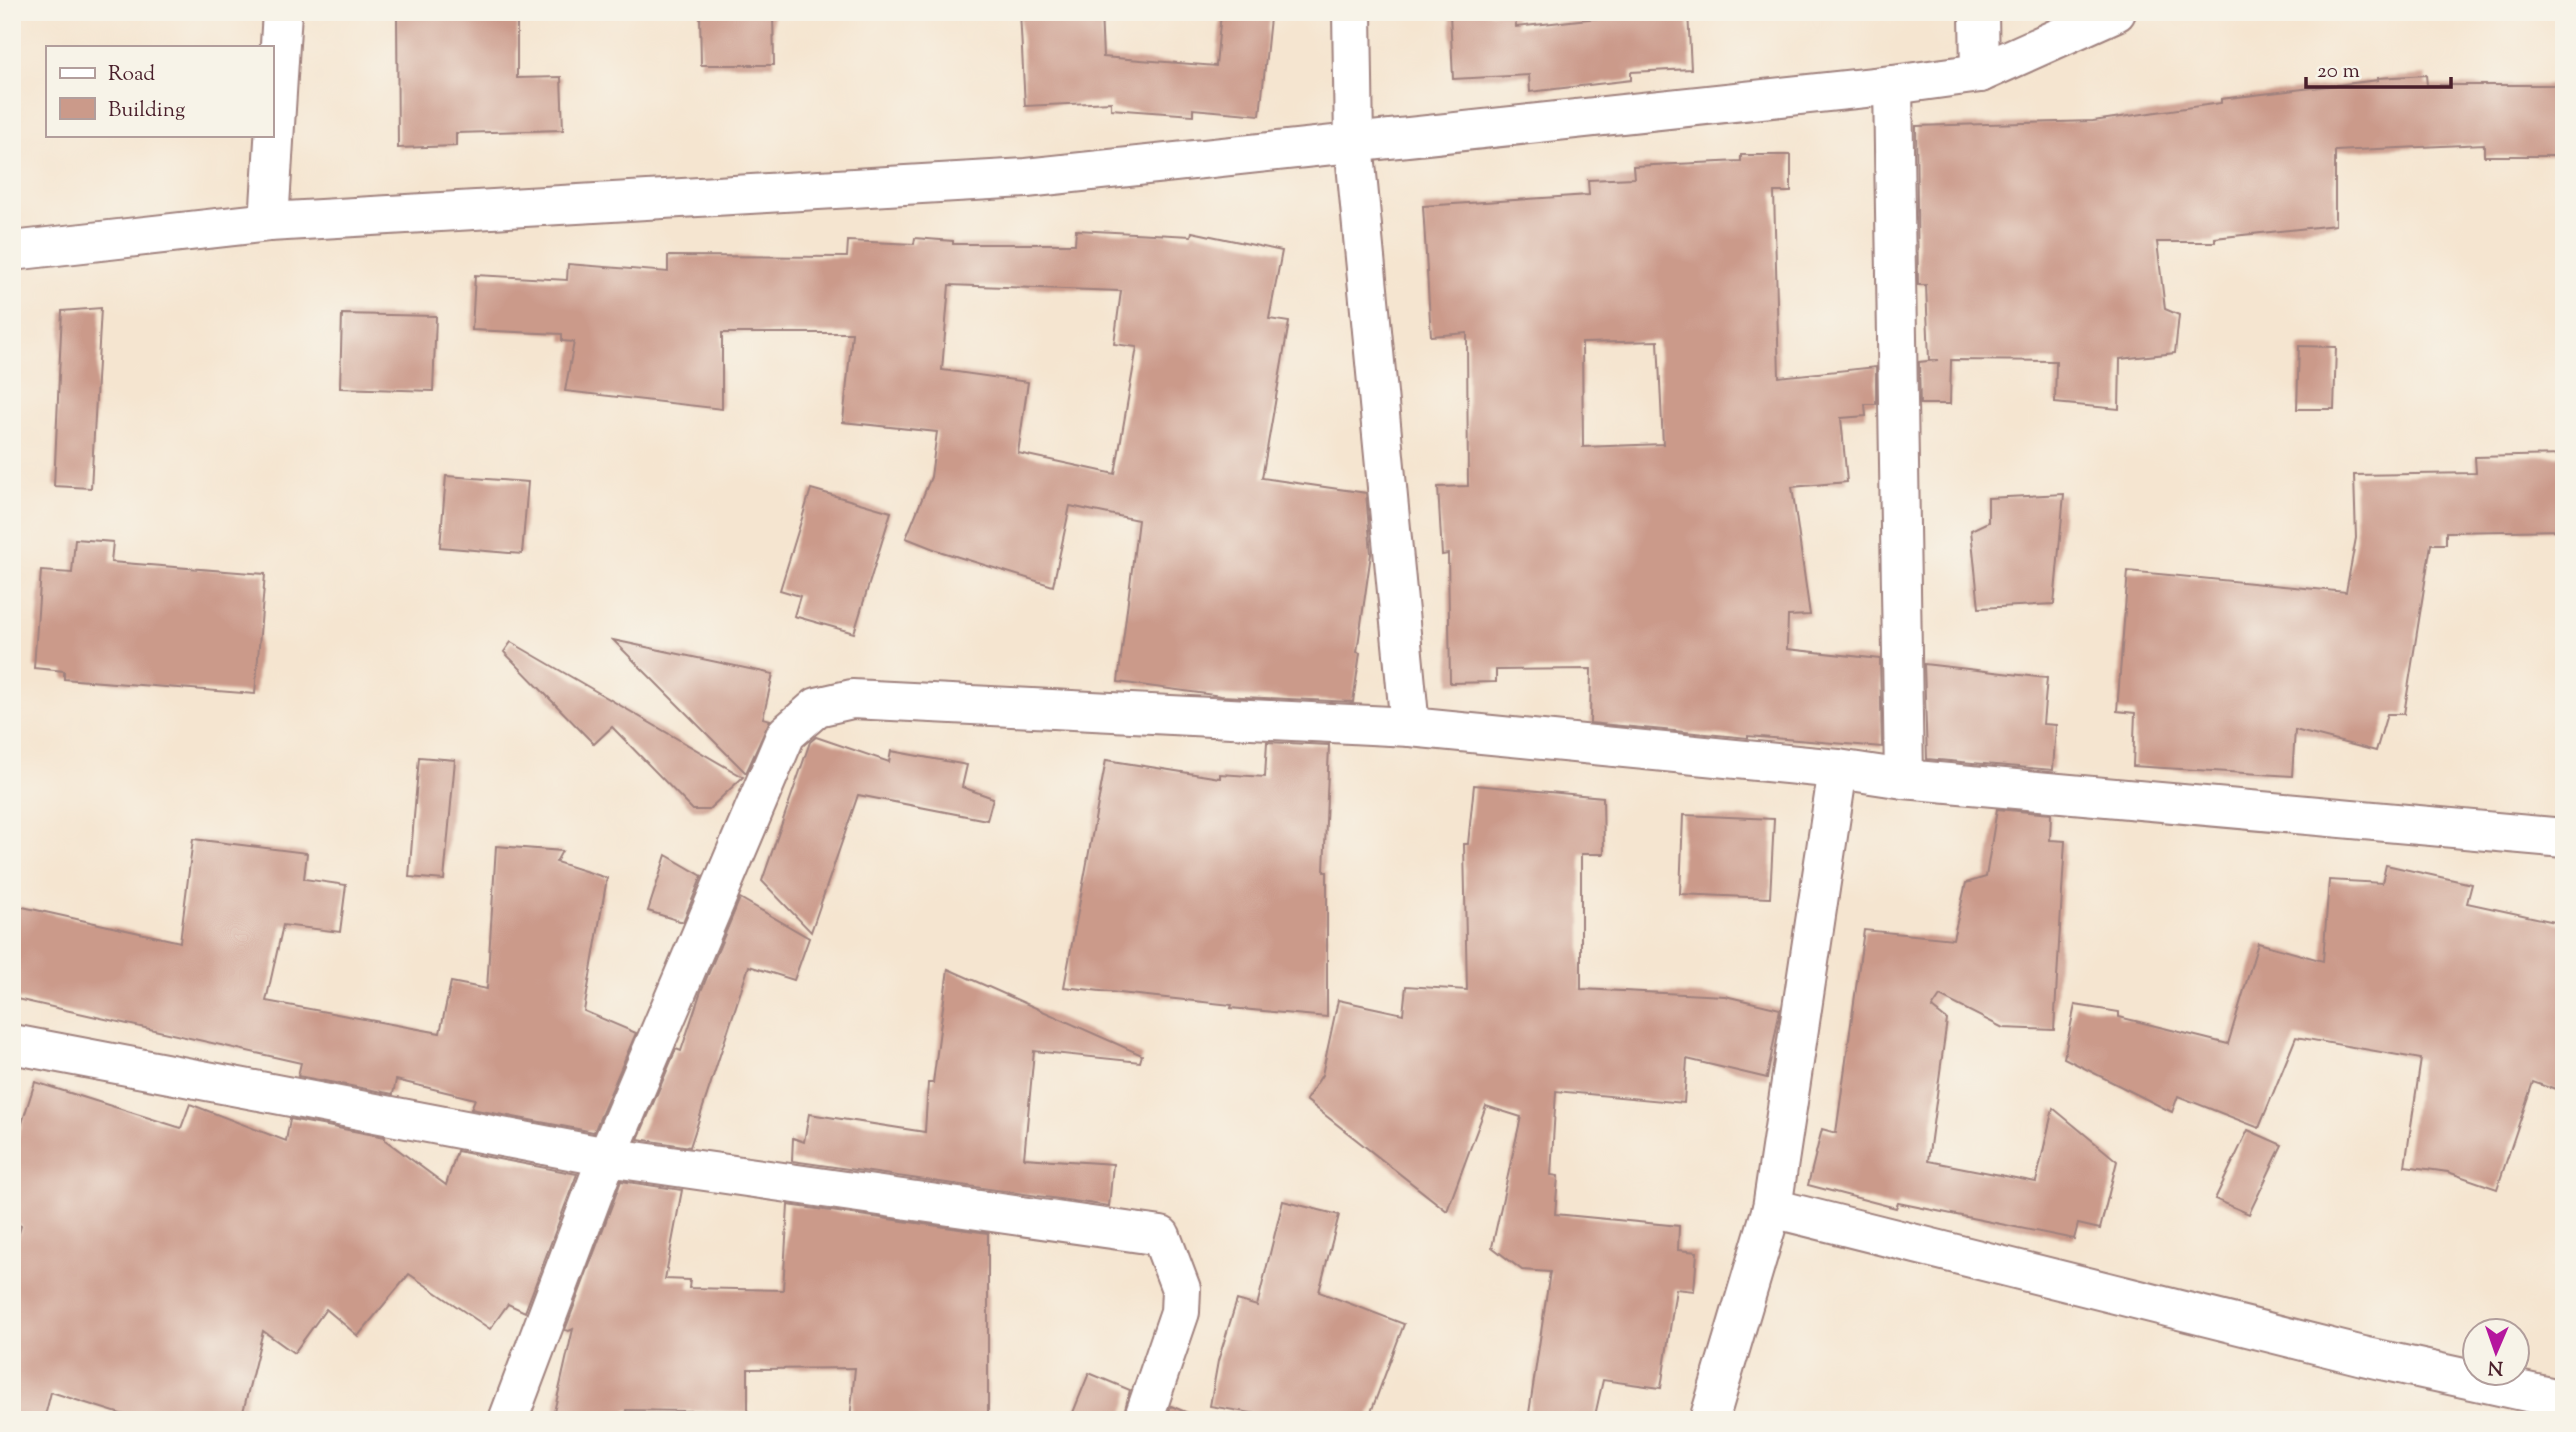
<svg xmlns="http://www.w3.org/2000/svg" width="2576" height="1432" font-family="'Sorts Mill Goudy',serif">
	<rect width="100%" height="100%" fill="#f7f3e8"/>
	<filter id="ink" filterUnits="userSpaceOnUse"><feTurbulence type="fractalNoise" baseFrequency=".0143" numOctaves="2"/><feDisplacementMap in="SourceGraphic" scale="14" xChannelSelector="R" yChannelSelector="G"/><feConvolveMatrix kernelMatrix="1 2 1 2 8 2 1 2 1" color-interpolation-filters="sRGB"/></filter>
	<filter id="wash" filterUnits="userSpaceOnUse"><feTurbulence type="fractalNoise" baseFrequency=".00686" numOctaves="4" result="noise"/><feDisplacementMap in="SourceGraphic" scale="28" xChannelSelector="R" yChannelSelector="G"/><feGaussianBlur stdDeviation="1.57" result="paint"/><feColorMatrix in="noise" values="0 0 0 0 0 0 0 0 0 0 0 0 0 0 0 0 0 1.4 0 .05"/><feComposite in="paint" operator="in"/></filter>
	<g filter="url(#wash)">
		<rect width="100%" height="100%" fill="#f5e5d0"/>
		<g id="blocks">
			<g fill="#cb9a8a" fill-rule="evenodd">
				<polygon points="397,12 517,12 517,78 561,77 563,130 456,133 456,146 398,148"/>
				<polygon points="700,12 773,12 774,65 701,65"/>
				<polygon points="1020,12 1101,12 1103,57 1216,66 1221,13 1270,18 1260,115 1193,109 1193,115 1111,109 1111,102 1025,106"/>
				<polygon points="1450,12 1515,12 1516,27 1652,12 1688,12 1691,69 1631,72 1631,80 1530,92 1529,75 1453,79"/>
				<polygon points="2426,75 2427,85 2564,85 2564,156 2484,156 2484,144 2335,151 2335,225 2215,238 2215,242 2157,242 2165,309 2179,315 2175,353 2120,359 2119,409 2055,403 2056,361 1951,360 1950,404 1920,404 1919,362 1938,360 1929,360 1926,285 1918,285 1916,126 2093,121 2221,103 2221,99 2378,80 2378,78"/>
				<path d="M1741,155H1791V192H1774L1779,377L1876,367V404H1865L1866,416L1841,418L1847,482L1792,487L1810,615L1788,616L1787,649L1880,659L1882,747L1748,736V738L1590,723L1591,669L1496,670V682L1450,683L1448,554L1442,555L1438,487L1468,486L1467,333L1431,336L1423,206L1589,195L1588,180L1634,178L1633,166L1741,161ZM1658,341L1663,444L1583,447L1582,343Z"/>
				<path d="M1076,230L1191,236L1192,232L1282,251L1269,319L1289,322L1262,478L1366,493L1371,554L1357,652L1360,653L1353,702L1221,696L1118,682L1138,520L1070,506L1053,586L939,551L906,538L931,477L937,432L843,422L852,333H722V409L565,391L574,342L562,341V334L472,330L475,275L567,280L568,264L668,272V256L847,257L848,241L914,244L915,238L953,241V244H1075ZM949,285L1121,291L1114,344L1137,347L1115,474L1018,453L1028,382L942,370Z"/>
				<polygon points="101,308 91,488 54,486 62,311"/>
				<polygon points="342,314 436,316 433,391 340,388"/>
				<polygon points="2299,346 2336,347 2334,409 2297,409"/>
				<polygon points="2564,455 2564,530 2446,532 2446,544 2431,544 2404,714 2387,714 2376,751 2295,730 2292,776 2133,766 2135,713 2117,711 2128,571 2346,592 2356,538 2354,475 2476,473 2475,457"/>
				<polygon points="446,476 528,482 522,554 440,547"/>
				<polygon points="811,489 891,512 854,633 794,616 800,596 780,590"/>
				<polygon points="2064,494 2054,604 1979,608 1971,530 1988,522 1988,498"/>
				<polygon points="75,539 113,542 111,562 265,574 255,694 64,679 64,671 34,668 41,571 72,573"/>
				<polygon points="613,640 773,674 763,718 770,720 746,773"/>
				<polygon points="511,642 592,689 743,777 708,810 693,810 612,727 594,744 504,652"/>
				<polygon points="1924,664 2047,678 2043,724 2056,725 2053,770 1927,759"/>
				<polygon points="816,737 889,762 891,751 967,765 962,787 993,798 987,820 858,795 811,932 762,881 810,742"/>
				<polygon points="1267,742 1329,745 1324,872 1327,872 1327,1017 1231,1008 1232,1005 1064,987 1106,760 1220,778 1220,774 1265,777"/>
				<polygon points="419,757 455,760 444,880 409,877"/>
				<polygon points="1474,785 1603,797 1604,854 1581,854 1581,989 1725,996 1780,1009 1767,1078 1687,1059 1684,1103 1556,1091 1551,1175 1558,1176 1555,1214 1679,1226 1678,1250 1697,1252 1694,1291 1676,1289 1661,1388 1603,1380 1594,1420 1528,1420 1550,1272 1522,1270 1492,1247 1521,1117 1486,1106 1447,1211 1306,1100 1322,1075 1338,1000 1403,1014 1406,986 1467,990 1464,844 1468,844"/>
				<polygon points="1997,809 2051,814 2050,840 2065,841 2054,1030 2003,1028 1940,996 1932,1008 1947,1020 1928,1161 2036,1182 2053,1108 2117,1161 2100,1229 2078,1224 2074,1239 1898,1203 1896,1208 1808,1185 1822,1129 1836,1133 1864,930 1953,939 1966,883 1986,877"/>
				<polygon points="1683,815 1774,819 1770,898 1680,894"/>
				<polygon points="193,839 307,853 304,879 346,885 340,932 283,925 266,1001 440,1033 451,982 487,989 496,846 562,851 556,862 607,878 584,1011 636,1033 594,1132 471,1109 475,1099 396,1080 393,1094 298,1076 301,1063 12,998 12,932 18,906 180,942"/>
				<polygon points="666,855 702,876 683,922 648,911"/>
				<polygon points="2386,865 2472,884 2467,903 2564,924 2564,1093 2533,1082 2497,1189 2448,1172 2405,1166 2421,1059 2296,1037 2259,1128 2178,1096 2172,1112 2064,1058 2075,1005 2119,1012 2119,1017 2228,1044 2258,943 2323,961 2329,880 2382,883"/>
				<polygon points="740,898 809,938 794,980 749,966 690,1147 638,1139 676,1049 681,1051 701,991"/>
				<polygon points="948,969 1142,1055 1140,1062 1034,1051 1024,1158 1113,1164 1109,1206 792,1161 793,1138 804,1142 809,1114 925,1132 928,1083 933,1083"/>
				<polygon points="35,1082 181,1128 190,1104 286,1141 290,1119 385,1137 385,1140 446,1185 457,1151 577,1174 525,1312 508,1304 490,1329 409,1274 358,1336 326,1309 294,1353 263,1331 241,1420 140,1420 51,1392 44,1420 12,1420 12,1258 21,1226 12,1221 12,1155"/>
				<polygon points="2248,1130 2282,1145 2249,1214 2215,1199"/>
				<polygon points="621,1181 682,1190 665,1279 690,1280 689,1288 783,1290 788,1205 988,1233 988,1420 850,1420 855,1368 748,1369 748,1412 626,1410 624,1420 589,1420 554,1412 573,1329 569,1331 565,1330"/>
				<polygon points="1283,1201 1339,1215 1319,1292 1404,1324 1368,1420 1293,1420 1210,1406 1218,1361 1237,1300 1257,1306"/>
				<polygon points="1089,1373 1130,1390 1122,1420 1070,1420"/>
				<polygon points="1171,1406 1200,1418 1200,1420 1166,1420"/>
			</g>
		</g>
	</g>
	<g filter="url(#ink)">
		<use href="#blocks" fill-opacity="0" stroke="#a0827e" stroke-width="2"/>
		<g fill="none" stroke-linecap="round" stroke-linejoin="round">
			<g stroke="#a0827e" stroke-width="42">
				<g id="minor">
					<polyline points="1352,12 1354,143 1410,727"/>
					<polyline points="1979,12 1980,73"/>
					<polyline points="1893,85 1904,779"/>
					<polyline points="269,222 282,12"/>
					<polyline points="12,251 269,222 1026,178 1893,85 1980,73 2116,12"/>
					<polyline points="12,1044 607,1157 1161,1236 1181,1289 1180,1312 1143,1420"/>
					<polyline points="1772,1208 2363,1356 2564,1400"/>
					<polyline points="508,1420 607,1157 786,734 817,707 852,699 1410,727 1838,769 1904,779 2564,838"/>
					<polyline points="1709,1420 1772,1208 1838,769"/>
				</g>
			</g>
			<use href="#minor" stroke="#fff" stroke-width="38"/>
		</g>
	</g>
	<rect width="2576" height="1432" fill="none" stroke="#f7f3e8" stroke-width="42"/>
	<rect x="46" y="46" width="228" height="91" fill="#f7f3e8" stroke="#b29e9c" stroke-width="2"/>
	<rect x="60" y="68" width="35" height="10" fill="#ffffff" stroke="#b29e9c" stroke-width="2"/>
	<text x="108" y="80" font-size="21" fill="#4a1f2b">Road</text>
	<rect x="60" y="98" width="35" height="21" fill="#cb9a8a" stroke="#b29e9c" stroke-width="2"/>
	<text x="108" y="116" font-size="21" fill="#4a1f2b">Building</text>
	<g transform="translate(2496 1352) rotate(182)"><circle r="33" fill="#f7f3e8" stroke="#b29e9c" stroke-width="2"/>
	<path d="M0-5L12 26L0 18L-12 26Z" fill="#b5179e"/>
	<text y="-10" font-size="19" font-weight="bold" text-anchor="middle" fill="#4a1f2b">N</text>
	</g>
	<path d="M2306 77v10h145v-10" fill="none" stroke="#4a1f2b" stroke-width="3.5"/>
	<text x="2317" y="77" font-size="21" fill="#4a1f2b" stroke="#f7f3e8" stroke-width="5" paint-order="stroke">20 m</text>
</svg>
